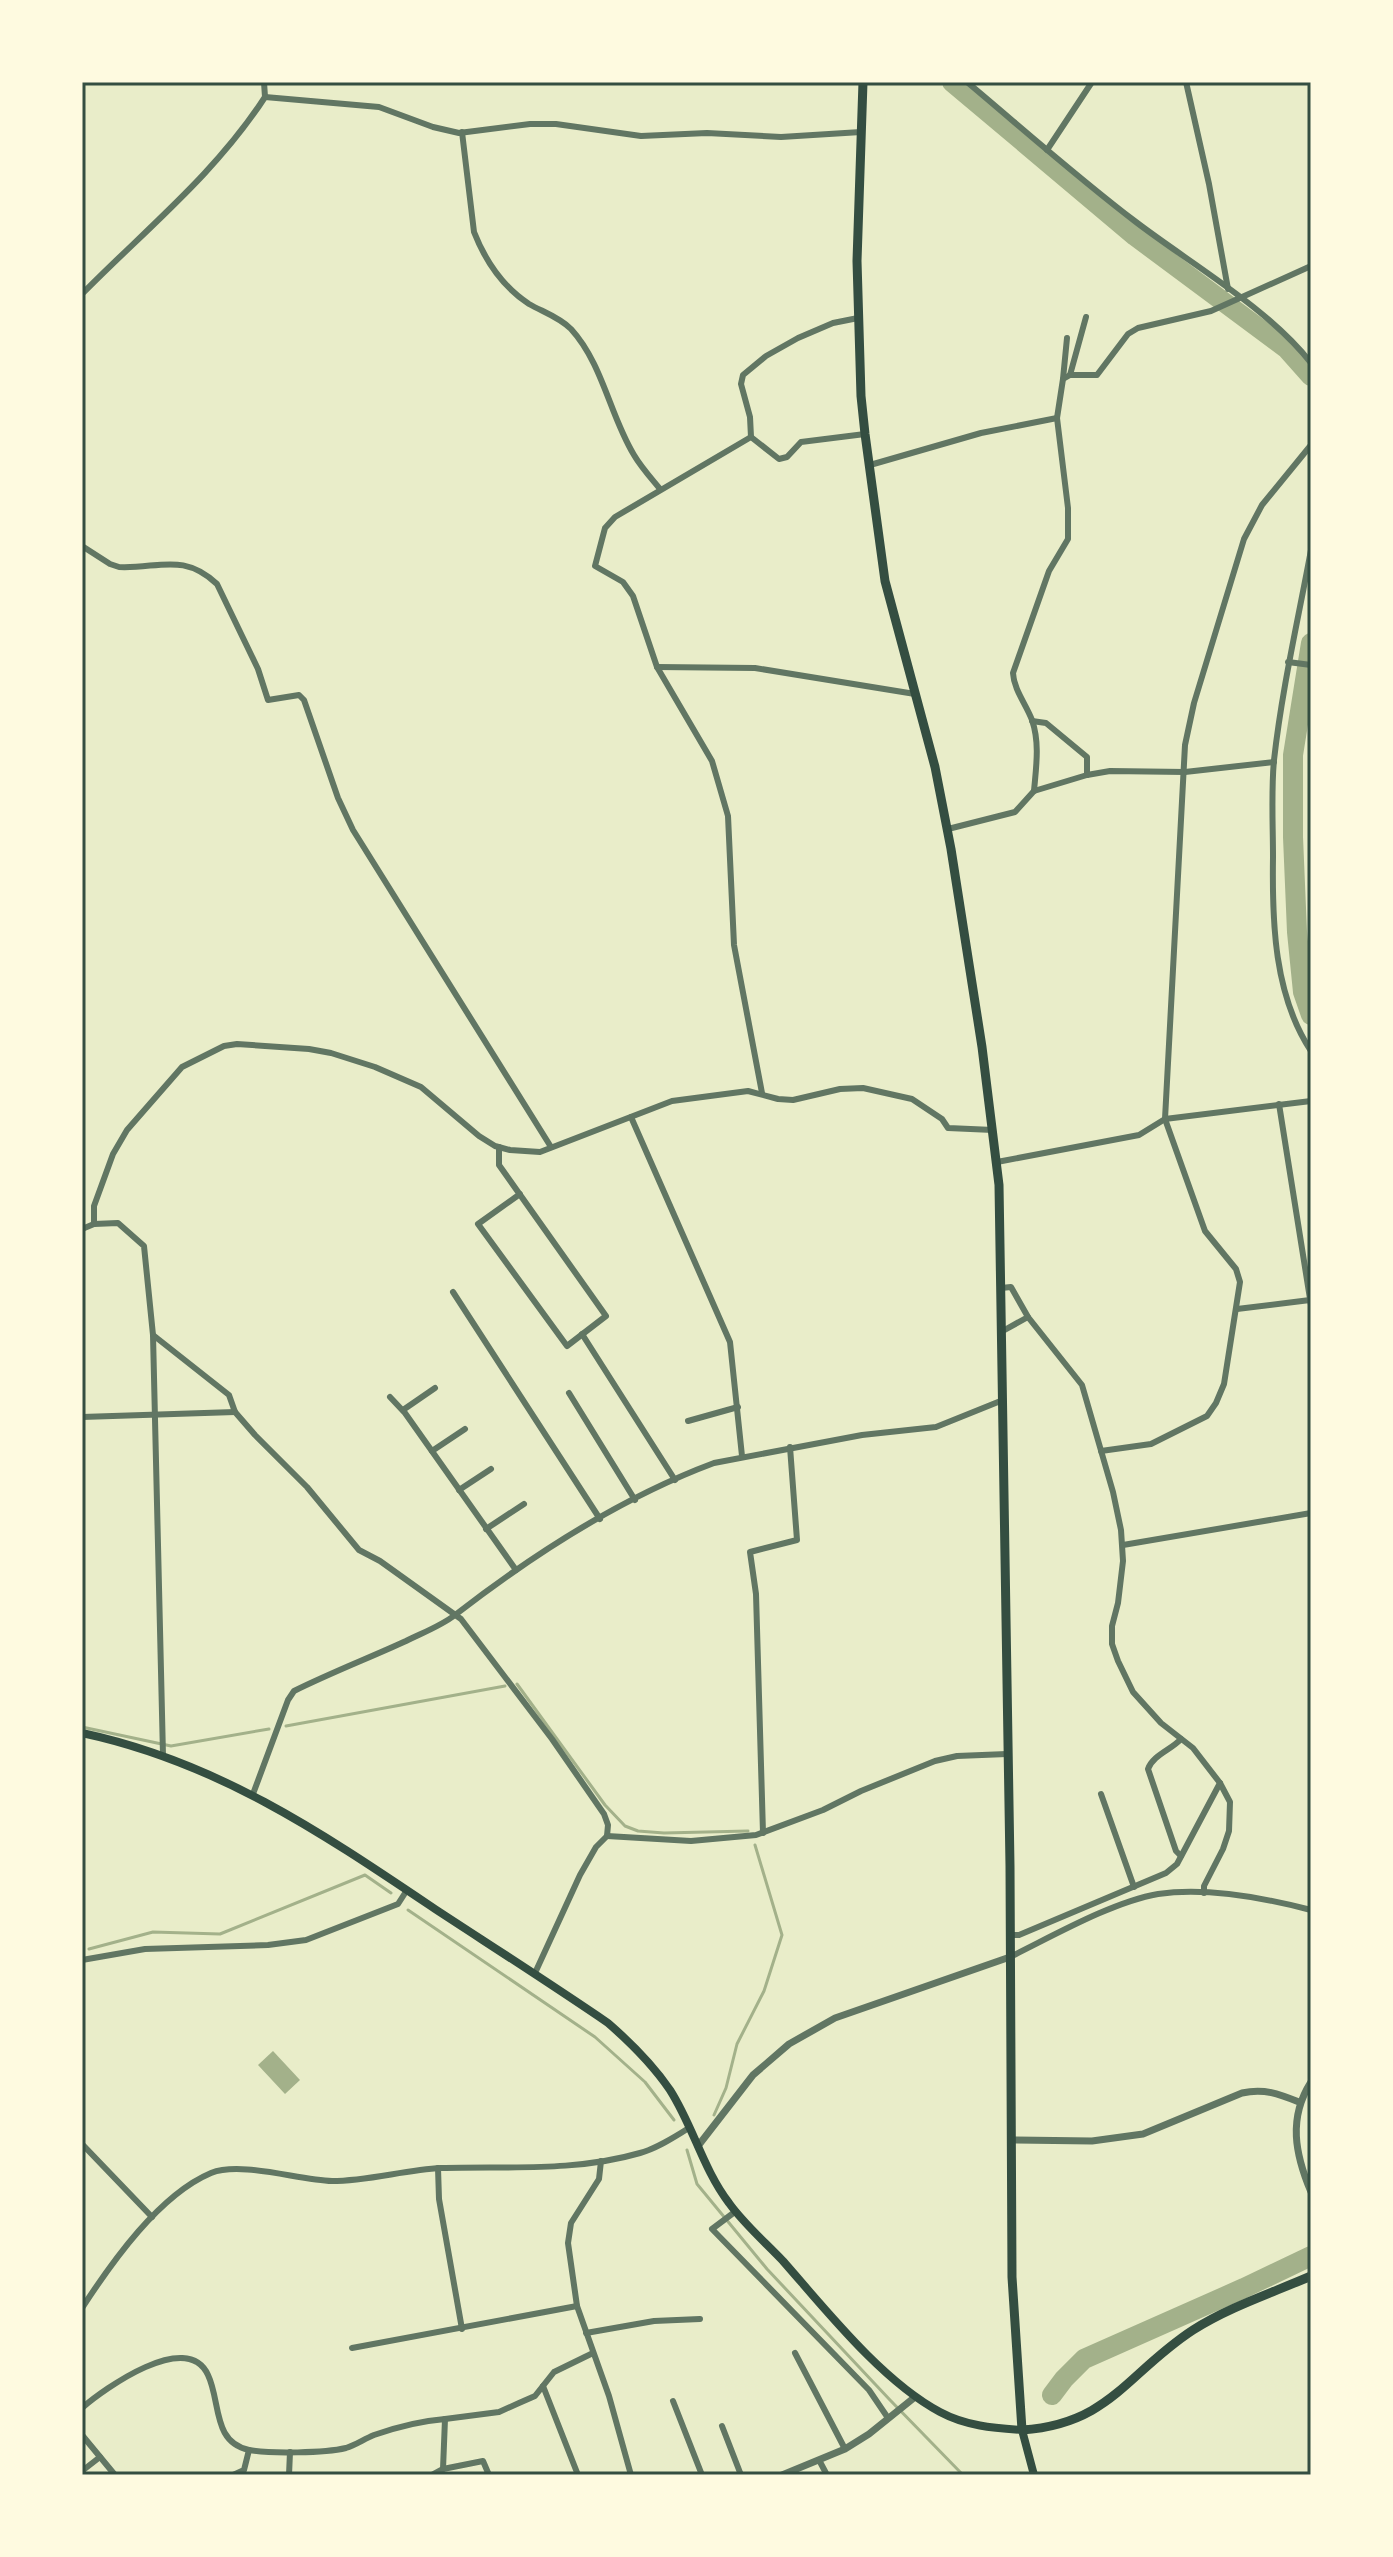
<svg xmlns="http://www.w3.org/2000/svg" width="1393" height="2557" font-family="'DejaVu Sans',sans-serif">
	<rect width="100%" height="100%" fill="#e9edc9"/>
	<polygon fill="#a3b18a" points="273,2051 300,2080 285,2094 258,2065"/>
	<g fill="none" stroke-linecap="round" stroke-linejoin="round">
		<g stroke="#a3b18a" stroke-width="3">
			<polyline points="517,1684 605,1805 625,1826 638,1831 664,1833 748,1831"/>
			<polyline points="286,1726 505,1686"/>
			<polyline points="82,1727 171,1746 269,1729"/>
			<polyline points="408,1910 595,2037 645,2082 674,2120"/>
			<polyline points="89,1949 153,1932 220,1934 365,1875 391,1893"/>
			<polyline points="714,2115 726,2088 737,2044 764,1991 782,1935 755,1845"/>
			<polyline points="687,2150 697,2184 767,2269 890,2400 963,2475"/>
		</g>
		<g stroke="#a3b18a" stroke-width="20">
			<polyline points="952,82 1135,236 1287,349 1311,376"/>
			<polyline points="1311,643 1293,755 1293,837 1297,932 1303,992 1311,1015"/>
			<polyline points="1052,2395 1064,2379 1084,2359 1244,2288 1311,2256"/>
		</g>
		<g stroke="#617663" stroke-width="6">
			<path d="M967,82C1023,129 1078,178 1136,222C1191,264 1268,308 1311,363"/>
			<polyline points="1186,82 1209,184 1228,289"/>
			<polyline points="265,97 379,107 433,127 459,133 530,124 556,124 641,136 707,133 781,137 861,132"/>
			<path d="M462,132L474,232C485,260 503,287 529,304C543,312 559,317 571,329C603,364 610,416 634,455C641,467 651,478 660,489"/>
			<polyline points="1047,150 1092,82"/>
			<path d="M82,294C145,230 216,173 265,97L264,82"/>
			<polyline points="858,318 833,323 798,338 766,356 743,375 741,384 750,417 751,437 779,459 787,457 801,442 865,434"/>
			<polyline points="1070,375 1086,317"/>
			<polyline points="1063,379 1067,338"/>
			<polyline points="751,437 615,517 605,528 595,566 623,582 633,596 657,667 712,761 728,816 734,945 762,1093"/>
			<polyline points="870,465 981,433 1057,418"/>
			<path d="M82,546L110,564L119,567C158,569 183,552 217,584L258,669L268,700L299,695L304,700L338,798L353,830L551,1147"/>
			<path d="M1311,550C1298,620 1282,689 1274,760C1271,791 1273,825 1273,857C1272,922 1274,995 1311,1051"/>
			<polyline points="1288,662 1311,665"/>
			<polyline points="657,667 755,668 915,694"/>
			<polyline points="1032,721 1046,723 1087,757 1087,775"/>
			<path d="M1034,791C1036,768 1040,743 1032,720C1026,704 1014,690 1013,673L1049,571L1068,539V508L1057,418L1063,379L1070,375H1097L1128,334L1138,328L1211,311L1311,266"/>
			<polyline points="948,829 1015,812 1034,791 1087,775 1110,771 1185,772 1274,762"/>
			<polyline points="1279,1104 1311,1305"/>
			<polyline points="631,1117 730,1342 742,1456"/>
			<polyline points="499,1147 499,1165 606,1316 567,1346 478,1224 520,1194"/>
			<polyline points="997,1162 1139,1135 1165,1119 1311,1101"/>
			<polyline points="94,1224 94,1206 113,1154 127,1130 182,1067 224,1046 237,1044 309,1049 331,1053 375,1067 421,1087 479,1136 495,1146 510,1150 540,1152 672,1101 748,1091 778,1099 793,1100 840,1089 863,1088 912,1099 942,1119 948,1128 993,1130"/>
			<polyline points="82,1229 94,1224 118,1223 144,1246 153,1335 229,1395 235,1412 255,1435 307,1487 359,1550 380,1561 461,1619 552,1739 604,1814 608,1825 607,1836 596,1847 580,1875 535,1973"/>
			<polyline points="1001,1288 1011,1287 1028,1317 1082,1385 1113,1492 1121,1530 1123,1561 1118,1603 1112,1626 1112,1644 1118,1661 1133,1692 1161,1723 1193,1748 1220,1783 1230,1802 1229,1831 1223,1849 1204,1886 1204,1893"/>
			<polyline points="453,1292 600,1519"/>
			<polyline points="1237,1309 1310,1300"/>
			<polyline points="1001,1332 1028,1317"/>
			<polyline points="582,1334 675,1480"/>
			<polyline points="153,1335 163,1755"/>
			<polyline points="569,1393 635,1500"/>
			<polyline points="390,1397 405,1413 516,1570"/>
			<polyline points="403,1410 435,1388"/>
			<polyline points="82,1417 235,1412"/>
			<polyline points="688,1421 738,1407"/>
			<polyline points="432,1451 465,1429"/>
			<polyline points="1101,1451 1151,1444 1207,1416 1216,1403 1224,1384 1240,1282 1236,1269 1205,1231 1165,1119 1185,745 1194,703 1244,539 1262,505 1311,445"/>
			<polyline points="459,1490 491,1469"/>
			<polyline points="486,1529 524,1504"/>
			<polyline points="1123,1545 1311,1513"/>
			<path d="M1181,1739C1171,1750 1153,1755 1148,1769L1176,1851L1181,1856"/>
			<path d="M253,1794L288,1700L294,1691C330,1673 369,1658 406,1641C422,1633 441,1626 455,1615C531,1556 623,1497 714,1463L862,1435L936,1427L1003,1400"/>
			<polyline points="1101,1794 1134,1887"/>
			<polyline points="763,1833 756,1594 750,1552 797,1540 790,1447"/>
			<polyline points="607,1836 691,1841 756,1835 823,1810 861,1791 935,1761 957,1756 1007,1754"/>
			<polyline points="1011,1935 1019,1935 1166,1873 1177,1864 1220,1783"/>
			<path d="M1010,1957C1053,1936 1112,1902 1158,1894C1206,1887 1265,1898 1311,1910"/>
			<polyline points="82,1960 145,1949 268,1945 306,1940 398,1904 407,1890"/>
			<polyline points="82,2144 152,2217"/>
			<polyline points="601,2161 599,2179 571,2223 568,2243 577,2306 609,2396 631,2475"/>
			<polyline points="438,2168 439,2199 462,2329"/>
			<polyline points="736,2211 712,2229 869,2390 888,2418"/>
			<path d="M82,2308C112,2262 159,2195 211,2173C241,2161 298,2180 332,2181C368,2181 404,2170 441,2168C508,2166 575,2172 640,2153C658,2148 674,2137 689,2128"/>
			<polyline points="586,2333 654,2321 700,2319"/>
			<polyline points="352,2348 577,2306"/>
			<polyline points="795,2353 845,2449"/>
			<polyline points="543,2386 578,2475"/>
			<polyline points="673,2401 702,2475"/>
			<path d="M82,2408C104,2389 187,2329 208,2375C221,2402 212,2442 249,2450C270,2454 325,2453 346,2448C356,2445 364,2439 374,2435C397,2427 420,2421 445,2419L443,2469L432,2475"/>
			<polyline points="445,2419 499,2412 519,2403 535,2396 554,2372 593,2353"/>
			<polyline points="722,2426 741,2475"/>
			<polyline points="82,2435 115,2475"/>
			<polyline points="819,2460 827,2475"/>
			<polyline points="443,2469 483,2461 489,2475"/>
			<polyline points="82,2471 100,2457"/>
			<polyline points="233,2475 244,2470 249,2450"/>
			<polyline points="289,2475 290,2452"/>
		</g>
		<g stroke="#617663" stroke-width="7">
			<path d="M1311,2082C1288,2118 1295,2154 1311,2192"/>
			<path d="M1012,2140L1092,2141L1143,2134L1242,2093C1264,2088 1279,2094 1299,2102"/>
			<polyline points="698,2146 753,2075 789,2044 835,2018 1010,1957"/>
			<polyline points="782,2475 845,2449 869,2434 915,2397"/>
		</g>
		<path stroke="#344e41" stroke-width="8" d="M82,1733C218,1762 322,1833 435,1909C493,1947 551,1984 608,2023C631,2043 653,2065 670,2090C693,2126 703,2169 729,2203C744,2224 765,2242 783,2261C826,2310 882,2381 940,2412C966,2426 993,2428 1022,2430L1034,2475"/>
		<path stroke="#344e41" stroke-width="9" d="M863,82L857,261L861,396L865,434L885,581L935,767L951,849L982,1047L999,1185L1010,1866L1012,2277L1022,2430C1110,2424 1127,2373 1193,2330C1229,2307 1272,2293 1311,2276"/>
	</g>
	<rect width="1393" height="2557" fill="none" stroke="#fefae0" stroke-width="168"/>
	<rect x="84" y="84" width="1225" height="2389" fill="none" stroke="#344e41" stroke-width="3"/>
</svg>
